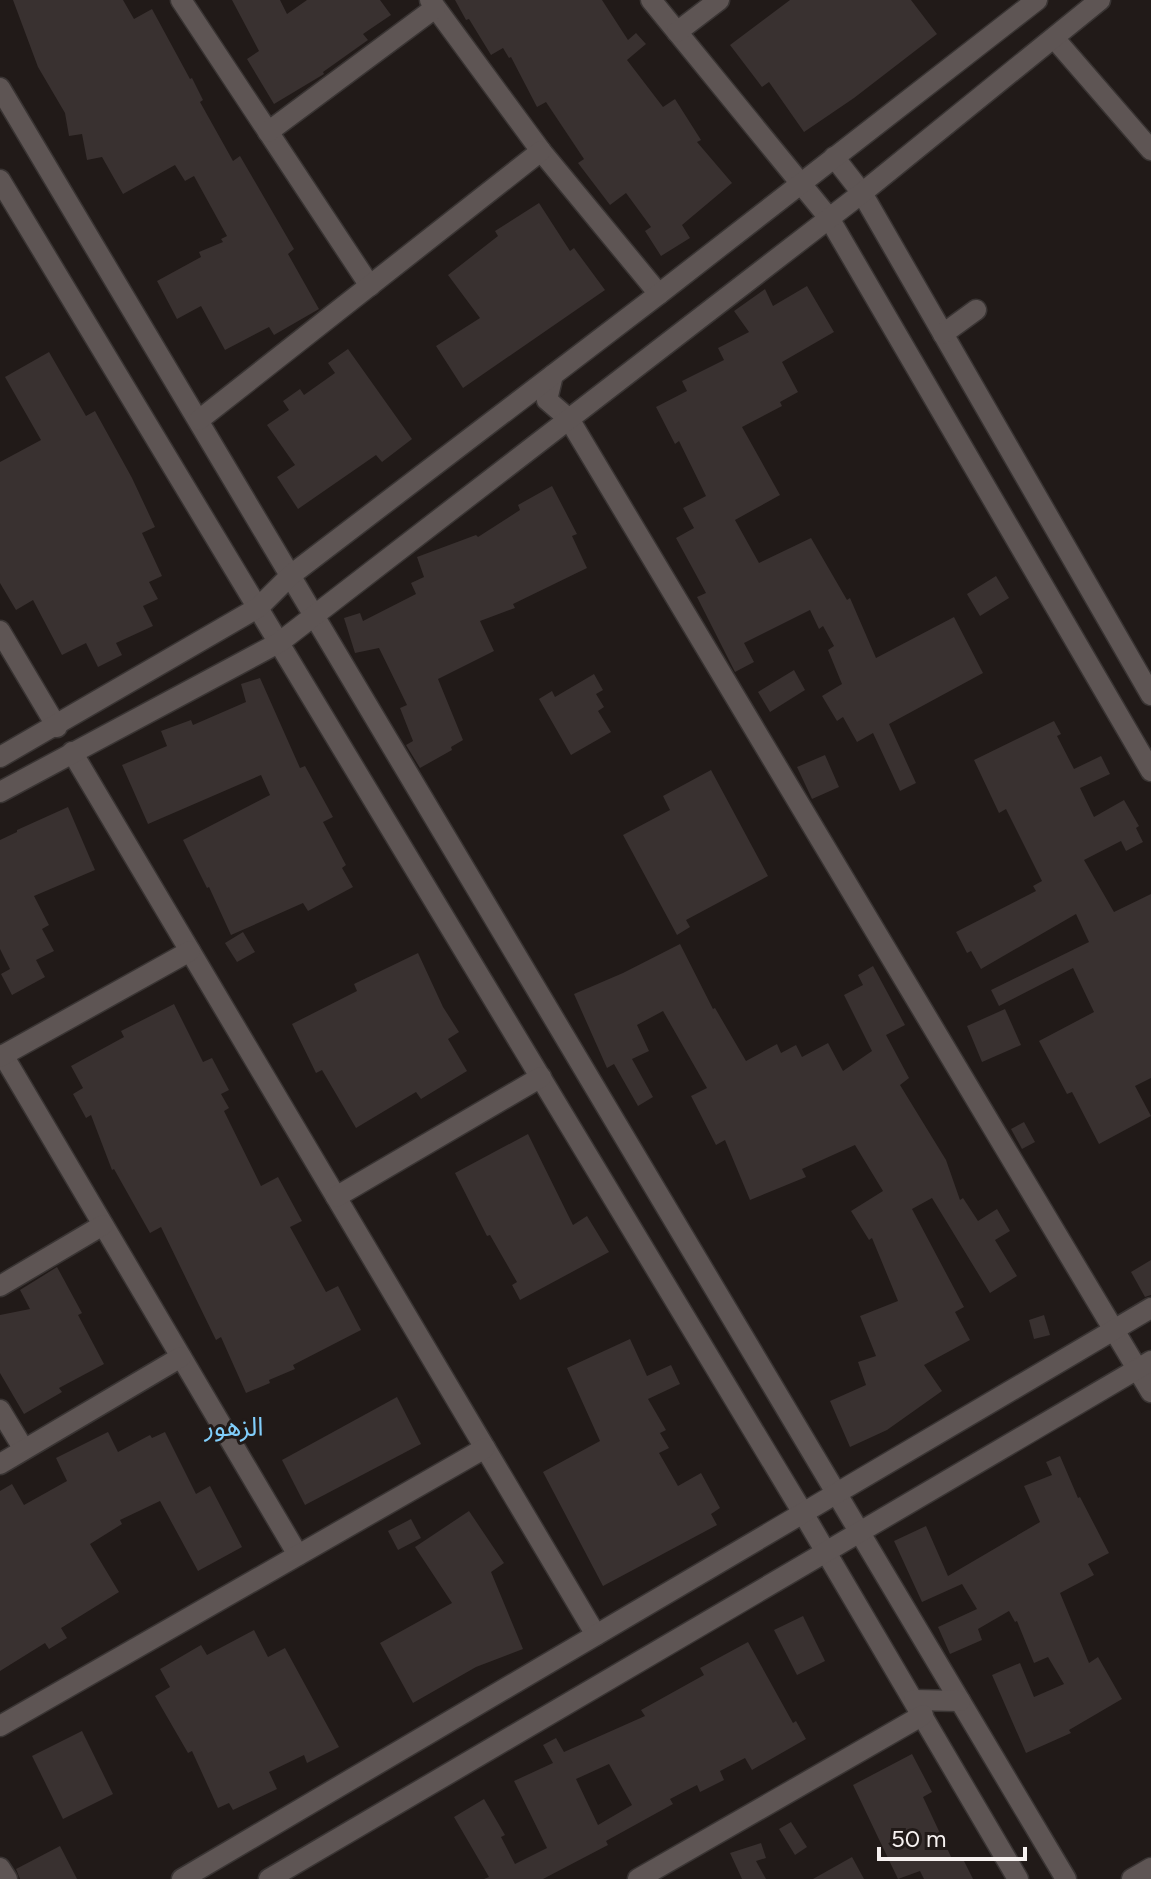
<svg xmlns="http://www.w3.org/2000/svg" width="1151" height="1879" font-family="Figtree,'Noto Sans Arabic',sans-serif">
	<rect width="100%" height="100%" fill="#211a18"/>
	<g fill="#393130" fill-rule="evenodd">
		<polygon points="13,0 123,0 134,19 152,9 190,79 192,78 203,100 200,102 233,161 240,156 294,249 288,254 319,309 274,335 269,327 225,350 201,306 177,319 157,281 201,257 199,252 223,242 221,239 227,236 194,176 185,181 175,165 123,194 102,157 87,160 82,134 69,136 65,113 38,67"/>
		<polygon points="232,0 280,0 287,14 307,0 380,0 391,15 363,34 368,40 323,72 324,74 274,104 247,59 259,51"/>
		<polygon points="455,0 602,0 628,40 636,33 646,44 627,60 663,107 675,99 701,140 697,142 732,183 682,225 690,238 661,256 645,231 651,227 626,193 610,205 578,163 584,159 546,102 537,107 511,57 509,58 503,48 491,55 469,19 466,20"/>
		<polygon points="790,0 911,0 937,34 854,98 804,132 769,82 762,87 730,45"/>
		<polygon points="539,203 570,251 574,248 605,290 463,388 436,346 480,318 448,275 498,236 495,231"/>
		<polygon points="807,286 834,332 782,362 798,392 780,402 782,406 742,427 780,495 735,520 759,563 811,538 847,600 850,598 876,658 954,617 983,673 889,724 916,783 900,791 873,733 857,742 843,717 837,721 822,696 842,684 828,650 834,646 823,626 819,629 810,610 744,643 754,662 735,672 697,597 706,593 676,538 694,528 683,508 706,496 679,441 675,444 656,407 687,391 682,381 724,360 718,348 749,332 734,311 765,289 773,306"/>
		<polygon points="348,349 412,439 382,462 376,455 298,509 277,477 295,465 267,425 289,410 283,401 300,389 304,395 335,373 328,363"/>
		<polygon points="49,352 86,416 95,411 132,478 155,527 142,533 162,576 149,582 158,599 143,606 153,626 116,643 122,655 98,667 86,643 62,655 33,600 16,610 0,583 0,462 41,440 5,377"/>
		<polygon points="552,486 577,534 572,536 587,568 513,604 515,608 480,621 494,651 438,679 463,740 451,747 452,750 420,768 406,745 413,741 400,708 407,705 379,648 355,653 344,618 360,613 363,621 416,594 411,583 424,577 417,557 476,535 478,537 520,510 518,505"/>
		<polygon points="996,576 1009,598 980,616 967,594"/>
		<polygon points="794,670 805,690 770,712 758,692"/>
		<polygon points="594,674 603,690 596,694 604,707 598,711 611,732 571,755 539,699 552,691 555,697"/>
		<polygon points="260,678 300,768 305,766 333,817 323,822 346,865 342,868 353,887 308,911 303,903 231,935 209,887 207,888 183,840 270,795 261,775 148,824 122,765 167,746 161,731 191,720 193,725 246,702 241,684"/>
		<polygon points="1054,721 1061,734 1057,736 1074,769 1101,756 1110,774 1080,788 1094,817 1124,800 1139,826 1136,828 1143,842 1126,851 1121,841 1084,860 1114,912 1151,894 1151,1078 1135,1086 1151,1116 1099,1144 1072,1092 1067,1094 1039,1041 1094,1012 1073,968 999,1006 991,990 1089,942 1076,914 981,969 971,951 967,953 956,932 1036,891 1033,886 1042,881 1006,809 999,813 974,760"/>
		<polygon points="825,755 839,787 812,799 797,767"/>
		<polygon points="711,770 768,876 686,920 690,927 677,935 623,835 670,810 663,796"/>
		<polygon points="68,807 95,870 34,896 49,925 42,929 54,951 36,960 45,977 12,995 1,974 10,969 0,949 0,840 17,832 17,830"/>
		<polygon points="243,932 255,952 237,962 225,943"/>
		<polygon points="680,944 713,1009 715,1008 746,1061 777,1044 781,1053 796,1045 802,1057 828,1043 843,1071 872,1051 844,995 863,985 858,975 873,966 905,1025 886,1035 909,1078 900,1085 946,1160 960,1200 963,1198 978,1221 997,1209 1010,1231 995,1240 1017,1276 990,1293 932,1198 912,1209 964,1307 955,1312 970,1340 924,1365 942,1391 887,1430 850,1447 830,1401 866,1385 858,1362 876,1356 860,1316 898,1301 872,1238 869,1240 851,1211 883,1191 855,1145 802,1169 806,1177 750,1200 725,1140 716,1145 691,1096 707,1088 663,1011 637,1025 649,1051 632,1059 653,1097 638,1106 614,1064 607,1068 574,994 623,973"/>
		<polygon points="418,953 443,1007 459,1032 448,1039 467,1071 421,1099 416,1092 356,1128 322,1070 316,1073 292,1024 357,991 354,984"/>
		<polygon points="174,1004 203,1062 212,1058 229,1090 221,1094 229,1108 224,1111 261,1186 278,1177 302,1221 290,1227 326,1292 338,1286 361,1330 293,1365 295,1369 269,1380 270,1383 246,1393 221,1337 216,1340 161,1227 150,1233 114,1169 112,1170 91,1115 86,1118 73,1094 83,1088 71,1066 124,1037 121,1031"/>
		<polygon points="1005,1009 1021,1045 982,1062 967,1026"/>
		<polygon points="1024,1122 1035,1142 1022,1149 1011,1129"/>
		<polygon points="528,1134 573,1225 587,1216 609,1252 520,1300 512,1285 517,1282 490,1235 487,1236 455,1173"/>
		<polygon points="1151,1260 1151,1295 1145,1297 1131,1272"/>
		<polygon points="57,1267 82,1313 78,1315 104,1364 59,1388 62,1392 24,1414 0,1373 0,1315 30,1309 20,1290"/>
		<polygon points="1044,1315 1050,1335 1034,1339 1029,1320"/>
		<polygon points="630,1339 647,1376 671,1365 680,1384 648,1399 666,1430 660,1433 669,1448 659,1453 678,1486 701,1473 720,1508 711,1514 717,1525 603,1586 543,1472 600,1441 567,1368"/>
		<polygon points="397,1397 421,1444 305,1505 282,1460"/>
		<polygon points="108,1432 118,1452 150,1435 152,1438 165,1432 196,1494 210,1486 242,1547 198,1571 160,1501 120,1520 122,1524 90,1544 119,1592 61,1628 67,1638 49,1649 45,1643 0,1671 0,1491 12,1484 24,1505 67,1481 56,1458"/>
		<polygon points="1060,1456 1078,1498 1080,1497 1109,1553 1088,1564 1094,1575 1060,1593 1089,1663 1098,1657 1122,1699 1069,1730 1071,1733 1026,1753 992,1675 1020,1663 1034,1697 1064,1684 1048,1657 1034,1663 1017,1621 1015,1622 1009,1611 978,1629 982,1640 950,1654 938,1627 977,1609 962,1584 922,1602 894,1541 926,1526 948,1576 1040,1522 1024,1486 1052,1475 1046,1462"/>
		<polygon points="469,1511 504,1563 491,1572 523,1649 476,1667 413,1703 380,1643 452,1603 415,1547"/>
		<polygon points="411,1519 421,1538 398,1550 388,1531"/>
		<polygon points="803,1616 825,1661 797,1675 774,1630"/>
		<polygon points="254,1630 268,1657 285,1648 339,1747 307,1763 304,1755 269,1772 277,1789 233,1810 229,1803 218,1808 192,1751 188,1753 155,1696 170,1687 160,1669 201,1645 207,1655"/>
		<path d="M748,1642L793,1723L796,1721L806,1739L752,1770L745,1758L720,1771L724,1780L700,1792L697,1785L670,1799L673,1804L606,1841L608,1845L543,1879H484L489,1877L454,1817L484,1799L505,1835L501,1837L515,1864L547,1848L514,1781L553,1763L543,1745L556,1738L564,1752L645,1716L641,1710L704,1675L700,1668ZM609,1764L632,1805L598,1825L576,1779Z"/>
		<polygon points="82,1731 113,1794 63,1819 32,1756"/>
		<polygon points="912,1754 932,1792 923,1797 953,1861 962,1857 973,1879 924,1879 920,1871 898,1879 853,1785"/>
		<polygon points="791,1822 807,1847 795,1855 779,1829"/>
		<polygon points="761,1843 766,1858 756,1861 766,1879 742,1879 730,1853"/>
		<polygon points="60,1846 77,1879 20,1879 16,1869"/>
		<polygon points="852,1857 864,1879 813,1879"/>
	</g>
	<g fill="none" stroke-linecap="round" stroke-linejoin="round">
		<g stroke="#393433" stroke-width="23">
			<g id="minor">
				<polyline points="181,0 370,286"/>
				<polyline points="430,0 541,151 659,294"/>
				<polyline points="651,0 829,218 1151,771"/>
				<polyline points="677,32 719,0"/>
				<polyline points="1054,38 1151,150"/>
				<polyline points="0,88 1066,1879"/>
				<polyline points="268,132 435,8"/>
				<polyline points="834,157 862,193 1151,695"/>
				<polyline points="0,180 803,1513 1018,1879"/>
				<polyline points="943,334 976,310"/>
				<polyline points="553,375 547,400 569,419 1151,1392"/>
				<polyline points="199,420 541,151"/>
				<polyline points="0,631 57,727"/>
				<polyline points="72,752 596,1635"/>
				<polyline points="0,757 259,607 291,575 659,294 1037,0"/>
				<polyline points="0,792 280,642 862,193 1100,0"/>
				<polyline points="3,1055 298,1555"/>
				<polyline points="0,1057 190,951"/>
				<polyline points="336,1197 541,1077"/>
				<polyline points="0,1286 103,1225"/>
				<polyline points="0,1410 23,1448"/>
				<polyline points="0,1464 181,1357"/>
				<polyline points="914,1700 960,1701"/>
				<polyline points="0,1726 485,1448"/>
				<polyline points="0,1868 7,1879"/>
				<polyline points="182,1879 1151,1308"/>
				<polyline points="269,1879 1151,1361"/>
				<polyline points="638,1879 923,1715"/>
				<polyline points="1132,1879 1151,1868"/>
			</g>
		</g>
		<use href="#minor" stroke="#5e5554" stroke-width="20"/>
	</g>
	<g text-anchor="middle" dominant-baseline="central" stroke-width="6" stroke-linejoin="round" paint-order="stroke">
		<g font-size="26" fill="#81cefb" stroke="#211a18">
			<text x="234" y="1427">الزهور</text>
		</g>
	</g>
	<path d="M879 1847v12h146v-12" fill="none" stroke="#f6f1f0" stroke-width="4"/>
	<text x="891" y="1847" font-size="24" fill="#f6f1f0" stroke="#211a18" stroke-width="6" paint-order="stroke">50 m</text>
</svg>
